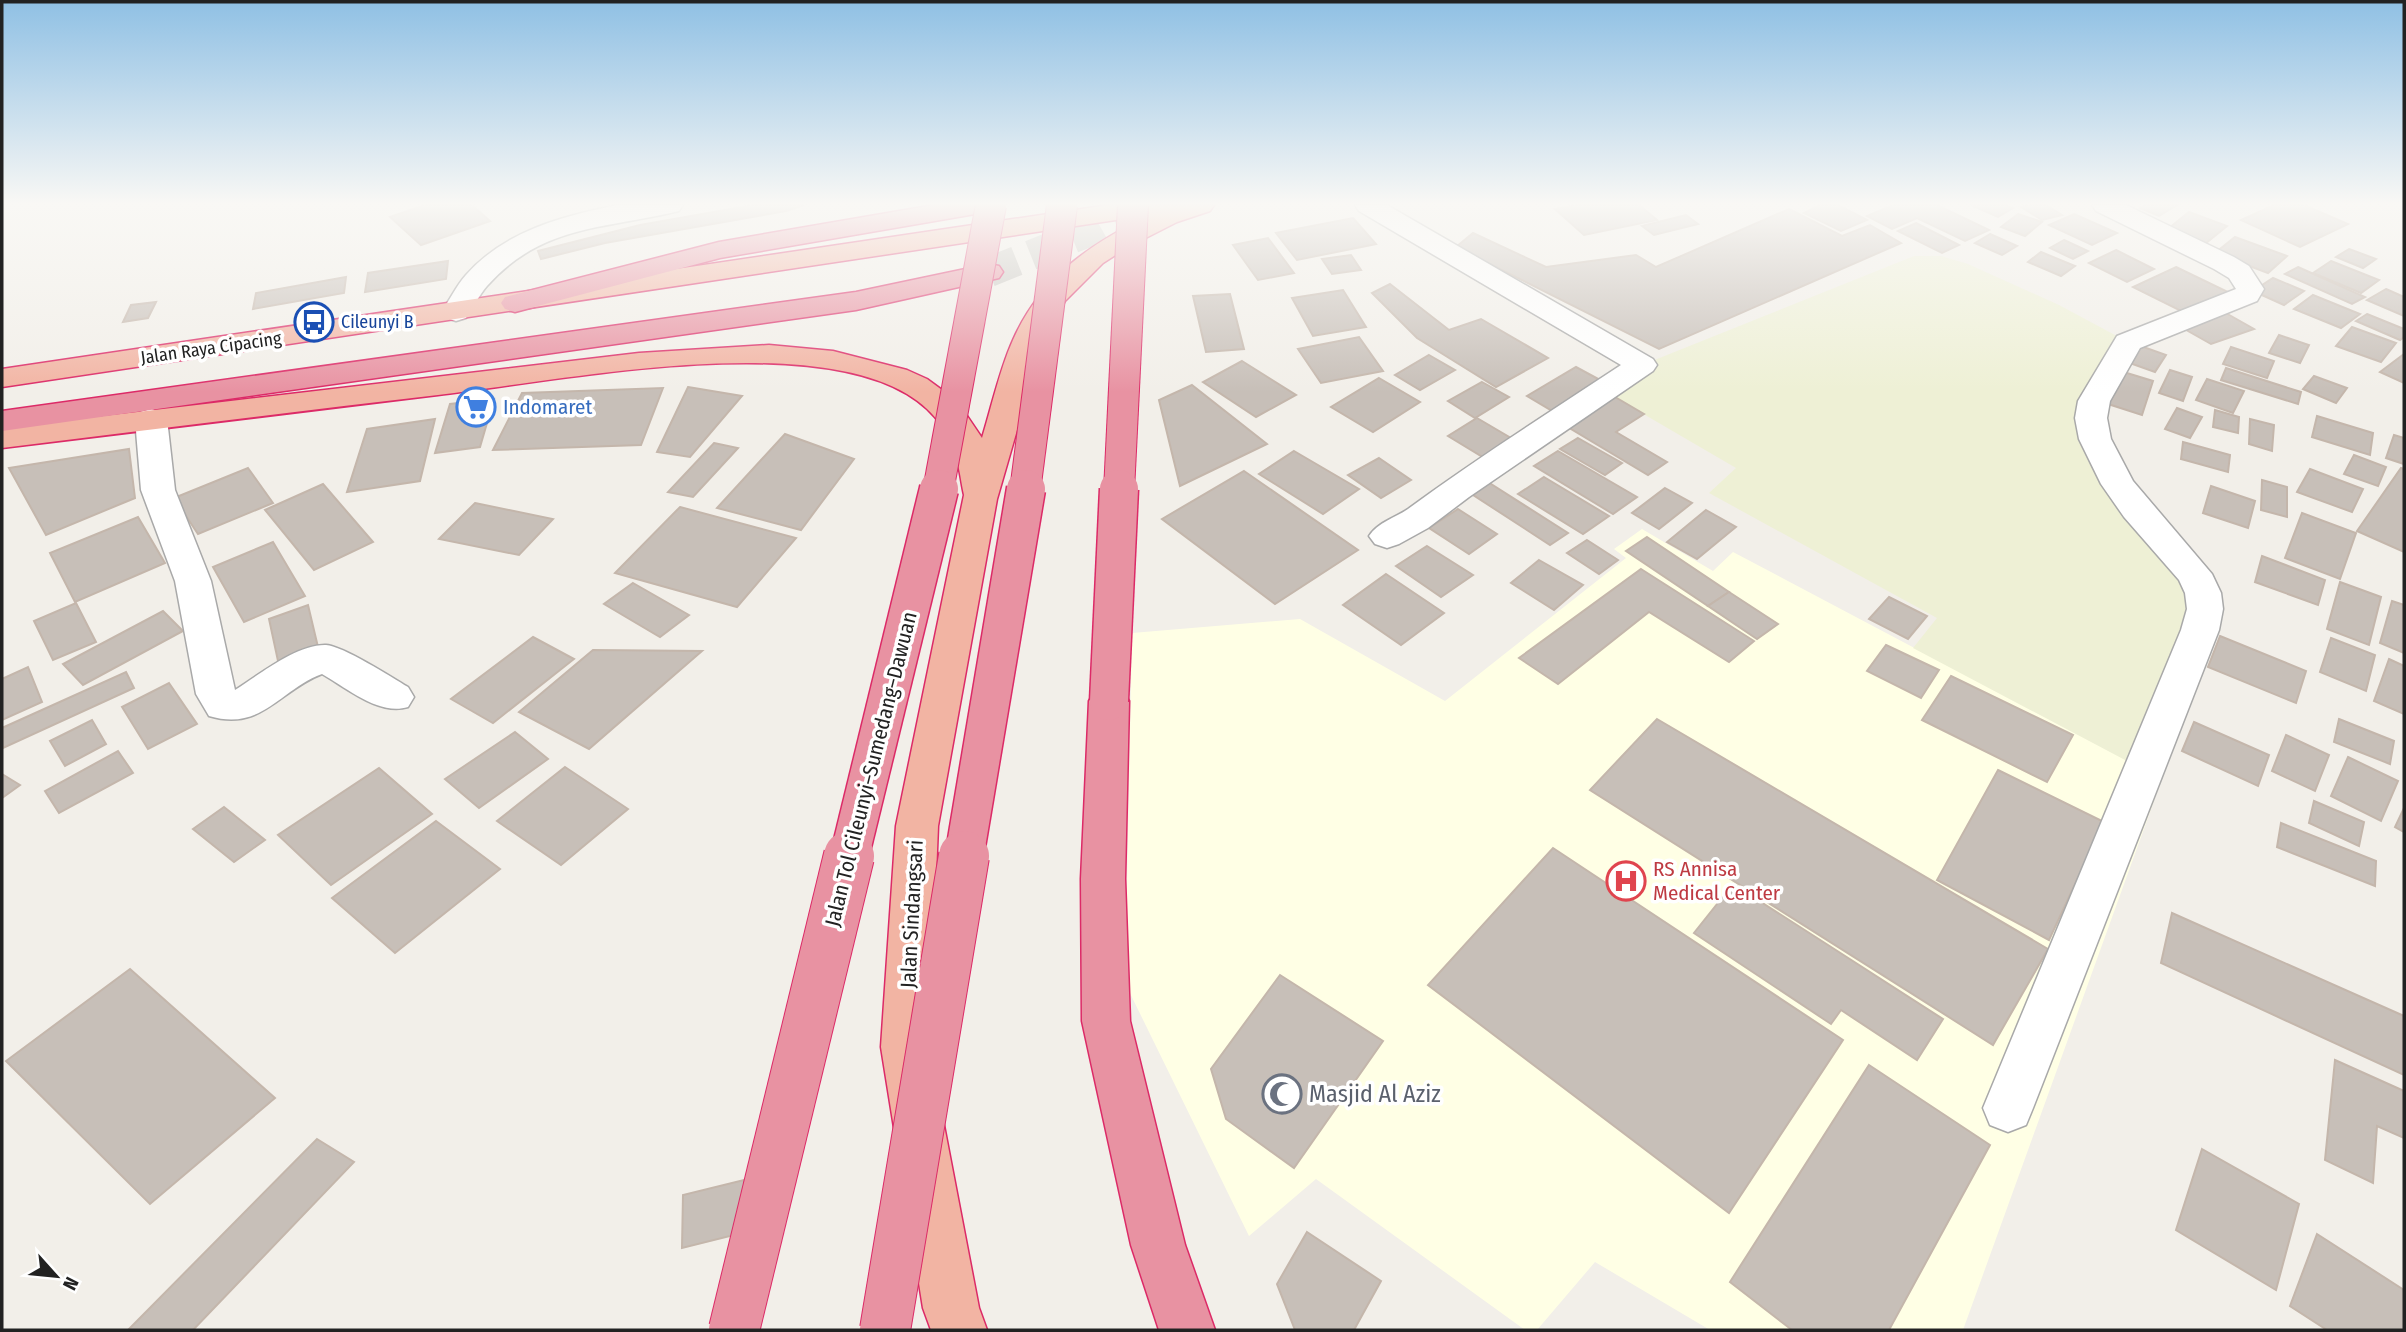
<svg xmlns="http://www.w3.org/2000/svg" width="2406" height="1332" font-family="'Fira Sans Condensed',sans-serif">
	<rect width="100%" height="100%" fill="#f2efe9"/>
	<polygon fill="#ffffe5" points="1642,529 1713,571 1733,552 2162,779 1963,1330 1710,1330 1595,1262 1537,1330 1525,1330 1316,1179 1249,1236 1125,983 1132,633 1300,619 1445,701 1626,558 1614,549"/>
	<polygon fill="#eef0d5" points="1914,256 1941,256 1968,264 2059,305 2128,342 2091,419 2203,593 2144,770 1913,648 1937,618 1709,493 1736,468 1604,391 1642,365"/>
	<g fill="#c7bfb8" stroke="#c4b6ab" stroke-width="2">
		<polygon points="425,205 472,205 490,221 421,245 390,217"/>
		<polygon points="753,205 804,205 786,211 605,243 541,259 538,251 640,225"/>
		<polygon points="1576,205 1639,205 1657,220 1584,235 1555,209"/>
		<polygon points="1820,205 1838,205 1867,220 1841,231 1804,213"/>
		<polygon points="1893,205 1937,205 1989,230 1965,241 1917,218 1892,229 1867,216"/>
		<polygon points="1971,205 2005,205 2013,208 1998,217"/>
		<polygon points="2030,205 2046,205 2062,215 2042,220 2021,207"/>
		<polygon points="2145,205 2177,205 2159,216 2140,208"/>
		<polygon points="2274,205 2304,205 2348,224 2300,247 2241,220"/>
		<polygon points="1789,209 1842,236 1870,225 1901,243 1659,349 1456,247 1473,233 1546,267 1636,255 1656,267"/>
		<polygon points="2189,212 2227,226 2206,243 2168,229"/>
		<polygon points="2018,214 2042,222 2025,236 2001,227"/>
		<polygon points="2074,214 2117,233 2092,245 2049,225"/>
		<polygon points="1686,215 1698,224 1654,235 1642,226"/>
		<polygon points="1353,218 1376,244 1297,260 1276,233"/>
		<polygon points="1916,223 1959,245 1942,253 1898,231"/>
		<polygon points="1990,234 2017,246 2002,255 1975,243"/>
		<polygon points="2235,237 2287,256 2268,273 2215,253"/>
		<polygon points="1268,238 1294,273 1258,280 1233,245"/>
		<polygon points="2064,240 2088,251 2073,259 2050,248"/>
		<polygon points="2349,249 2376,259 2363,268 2336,257"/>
		<polygon points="2116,250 2154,269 2127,282 2089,263"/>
		<polygon points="2041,252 2075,266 2061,276 2028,262"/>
		<polygon points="1351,255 1361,270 1332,274 1322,259"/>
		<polygon points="448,261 446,279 365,292 368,273"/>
		<polygon points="2331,261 2379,280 2361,293 2313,273"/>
		<polygon points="2176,267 2230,293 2187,314 2133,287"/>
		<polygon points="2298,267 2365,297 2352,304 2285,274"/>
		<polygon points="346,277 344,293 253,309 256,293"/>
		<polygon points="2273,278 2304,291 2284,305 2253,291"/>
		<polygon points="1390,284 1449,330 1481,319 1548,358 1496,387 1417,338 1372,293"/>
		<polygon points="2386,289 2404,297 2404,316 2367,300"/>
		<polygon points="1343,290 1366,327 1313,336 1292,298"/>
		<polygon points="1230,294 1244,349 1206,352 1193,296"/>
		<polygon points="2313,295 2360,314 2341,328 2294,309"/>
		<polygon points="156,302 148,318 123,322 131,305"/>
		<polygon points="2224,312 2254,329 2211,344 2181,327"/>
		<polygon points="2367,314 2404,329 2404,337 2400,340 2356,321"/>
		<polygon points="2352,327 2396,343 2381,362 2336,346"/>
		<polygon points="2279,335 2309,345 2300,363 2269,353"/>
		<polygon points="1359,337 1383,371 1321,383 1298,349"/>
		<polygon points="2135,344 2166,355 2155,372 2124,361"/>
		<polygon points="2231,347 2274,361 2267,378 2223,364"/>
		<polygon points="2404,354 2404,383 2380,372"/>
		<polygon points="1429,355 1455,370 1420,390 1395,375"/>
		<polygon points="1242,361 1296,395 1256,417 1203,382"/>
		<polygon points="1576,367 1604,382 1554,412 1527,396"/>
		<polygon points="2226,368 2301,392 2298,404 2221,380"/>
		<polygon points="2117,370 2153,381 2142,415 2105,403"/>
		<polygon points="2170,370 2192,377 2183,401 2159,393"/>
		<polygon points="2314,376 2347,388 2336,403 2303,389"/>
		<polygon points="1379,378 1420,402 1373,432 1331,407"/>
		<polygon points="2207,379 2244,391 2233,413 2196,400"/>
		<polygon points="1482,382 1509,397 1475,418 1448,401"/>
		<polygon points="1192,385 1267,444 1180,486 1159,400"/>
		<polygon points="688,387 742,396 690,457 657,452"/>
		<polygon points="663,388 641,445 493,450 522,393"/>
		<polygon points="1610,394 1644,414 1616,432 1667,462 1648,475 1561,423"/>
		<polygon points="494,399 480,447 435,453 450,404"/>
		<polygon points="2177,408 2202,417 2190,438 2165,429"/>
		<polygon points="2215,410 2239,417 2238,433 2213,427"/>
		<polygon points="2317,416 2373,433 2370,455 2312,437"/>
		<polygon points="1477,418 1516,441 1486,459 1448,436"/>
		<polygon points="435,419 420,481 347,492 367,429"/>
		<polygon points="2250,419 2274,425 2272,451 2249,444"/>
		<polygon points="785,434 854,459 801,530 717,508"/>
		<polygon points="2394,435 2404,438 2404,464 2386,458"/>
		<polygon points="1578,438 1622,463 1605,475 1560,449"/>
		<polygon points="2183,442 2230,455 2228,472 2181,459"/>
		<polygon points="714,443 738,448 693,497 668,492"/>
		<polygon points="129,449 135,498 46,535 9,468"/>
		<polygon points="1294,451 1359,489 1323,514 1259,474"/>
		<polygon points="1558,451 1637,497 1613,514 1534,466"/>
		<polygon points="2354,455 2386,467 2378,486 2344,474"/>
		<polygon points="1379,458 1411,480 1381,498 1348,475"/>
		<polygon points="248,468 273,503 198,534 174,498"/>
		<polygon points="2401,468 2404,469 2404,552 2357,531"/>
		<polygon points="2310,469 2363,489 2352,512 2297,492"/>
		<polygon points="1244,471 1358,550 1275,604 1162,519"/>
		<polygon points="1544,477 1609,516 1583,534 1518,494"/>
		<polygon points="2262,480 2287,487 2287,517 2261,510"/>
		<polygon points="1488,482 1568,533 1550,545 1470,493"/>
		<polygon points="323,484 373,542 314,570 265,510"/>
		<polygon points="2211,486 2255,501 2248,528 2203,513"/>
		<polygon points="1665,488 1692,503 1659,529 1632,513"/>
		<polygon points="475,503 553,519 519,555 439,539"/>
		<polygon points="680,507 796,538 737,607 615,573"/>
		<polygon points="1458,509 1497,534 1469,554 1429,528"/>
		<polygon points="1706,510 1736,527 1697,559 1667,542"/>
		<polygon points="2302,513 2356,533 2340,579 2285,558"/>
		<polygon points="138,517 165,563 75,602 50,553"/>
		<polygon points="1647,537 1729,592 1708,606 1626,551"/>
		<polygon points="1587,540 1618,560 1599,574 1567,553"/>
		<polygon points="273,542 305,596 244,622 213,567"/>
		<polygon points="1427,546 1473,575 1441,597 1396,566"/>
		<polygon points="2262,556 2325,580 2318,605 2255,582"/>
		<polygon points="1539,560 1583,585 1554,610 1511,583"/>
		<polygon points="1641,569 1754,641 1729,662 1649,612 1558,684 1519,658"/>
		<polygon points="1386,574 1444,613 1401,645 1343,605"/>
		<polygon points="2340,582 2381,597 2369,645 2327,629"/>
		<polygon points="633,583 689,615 660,637 604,604"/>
		<polygon points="1729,592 1778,624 1757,639 1708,606"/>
		<polygon points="1889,597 1927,616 1908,639 1869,619"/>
		<polygon points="2392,601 2404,605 2404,653 2380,643"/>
		<polygon points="76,603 96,642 53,660 34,621"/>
		<polygon points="308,605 318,647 278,661 269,619"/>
		<polygon points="163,611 183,631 83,685 63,664"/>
		<polygon points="2220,636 2306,671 2296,703 2208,667"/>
		<polygon points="533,637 574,659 493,723 451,699"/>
		<polygon points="2331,638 2375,655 2366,691 2320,672"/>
		<polygon points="1886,645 1939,670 1921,698 1867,671"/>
		<polygon points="593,650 702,651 589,749 519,712"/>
		<polygon points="2389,659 2404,666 2404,714 2374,701"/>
		<polygon points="28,667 42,702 2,720 2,679"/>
		<polygon points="126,672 134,688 3,748 2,728"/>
		<polygon points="1951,676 2073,735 2047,782 1922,720"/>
		<polygon points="169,683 197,724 148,749 122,707"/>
		<polygon points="1657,719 2048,949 1993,1045 1590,790"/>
		<polygon points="2339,719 2394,741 2390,764 2334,742"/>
		<polygon points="92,720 106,744 65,766 50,741"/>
		<polygon points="2194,722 2269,755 2258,786 2182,751"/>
		<polygon points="515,732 548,759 479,808 445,779"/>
		<polygon points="2286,735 2329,755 2315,791 2272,771"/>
		<polygon points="118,751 133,773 59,813 45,791"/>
		<polygon points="2348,757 2398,781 2381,821 2331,796"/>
		<polygon points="565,767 628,809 561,865 497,821"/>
		<polygon points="379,768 432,814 331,885 278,835"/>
		<polygon points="1998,770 2104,822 2049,940 1937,880"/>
		<polygon points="2,774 20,785 2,798"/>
		<polygon points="2314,801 2364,822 2359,846 2309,823"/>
		<polygon points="224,807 265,840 234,862 193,829"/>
		<polygon points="2404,808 2404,832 2395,827"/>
		<polygon points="436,821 500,869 395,953 332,898"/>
		<polygon points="2281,823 2376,861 2375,886 2277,847"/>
		<polygon points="1553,848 1843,1040 1729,1213 1428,985"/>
		<polygon points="1733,884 1943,1019 1917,1060 1841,1010 1831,1024 1694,933"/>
		<polygon points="2172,913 2404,1016 2404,1075 2161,963"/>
		<polygon points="130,969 275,1098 150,1204 6,1061"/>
		<polygon points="1280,975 1383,1041 1294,1168 1226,1119 1211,1069"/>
		<polygon points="2335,1060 2404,1091 2404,1138 2377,1126 2373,1183 2325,1160"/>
		<polygon points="1869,1065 1990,1145 1889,1330 1792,1330 1730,1282"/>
		<polygon points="317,1139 354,1162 193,1330 128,1330"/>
		<polygon points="2202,1149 2299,1204 2276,1290 2176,1230"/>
		<polygon points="744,1180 746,1232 682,1248 683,1195"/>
		<polygon points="1307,1232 1381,1281 1354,1330 1295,1330 1277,1284"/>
		<polygon points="2317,1234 2404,1290 2404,1330 2327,1330 2290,1306"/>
	</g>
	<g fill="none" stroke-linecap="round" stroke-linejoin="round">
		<polyline stroke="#c8c6c1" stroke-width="30" stroke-dasharray="30 15" stroke-linecap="butt" points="989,272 1086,233 1135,205"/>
		<g stroke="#a9a9a9" stroke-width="3">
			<g id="minor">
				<path d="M618,205H683L679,211C606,229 542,224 487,286C479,295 473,308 466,318L456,321L446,318L441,312C450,300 456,286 466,275C505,231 562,216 618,205Z"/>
				<path d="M1355,205H1387L1653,359L1657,365L1653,371L1469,497L1428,528L1399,544L1387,548L1375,544L1369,536C1378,522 1395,518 1408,509C1477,458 1550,412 1621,365L1359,211Z"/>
				<polygon points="2092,205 2126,205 2234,257 2249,266 2264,289 2257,301 2140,348 2110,401 2107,418 2111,439 2133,481 2212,574 2221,593 2223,609 2219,630 2033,1108 2026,1125 2008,1132 1990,1125 1983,1108 2181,630 2187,609 2185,593 2179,580 2124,517 2101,484 2079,439 2075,418 2078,401 2117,336 2236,289 2229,278 2214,269 2096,211"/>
				<path d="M151,409L162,412L167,419L175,490L211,581L235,690C259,675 297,644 326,645C343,646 391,677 408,687L414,697L408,707C379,716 347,688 322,674C279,690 262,732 209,716L196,694L175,581L141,490L135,419L140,412Z"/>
			</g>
		</g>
		<g stroke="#dc2a67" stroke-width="3">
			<path id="trunk" d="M1108,205H1214L1210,211L1177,222L1128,247L1103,263L1065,301L1043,340L997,499L938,826L929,1047L979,1308L987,1330H931L923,1308L881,1047L896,826L964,495C962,487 961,478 959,469C952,436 937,412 907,394C800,331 559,381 438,395C292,412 147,430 2,448V428L639,353L769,345L833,351L907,370L927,379L957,401L982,438C992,406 999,371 1013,340C1041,277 1089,245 1149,215L2,387V369Z"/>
		</g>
		<g stroke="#dc2a67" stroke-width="3">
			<g id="motorway">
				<polygon points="934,205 994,205 990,211 981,213 720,258 515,312 505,309 501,303 505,297 719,242"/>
				<polygon points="989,264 999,266 1003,272 999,278 856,310 2,431 2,411 856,292"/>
				<polygon points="1109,686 1123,691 1129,701 1125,879 1130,1021 1185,1245 1215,1330 1159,1330 1131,1245 1082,1021 1081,879 1089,701 1095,691"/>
			</g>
		</g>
		<use href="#minor" fill="#fff" fill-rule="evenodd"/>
		<use href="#trunk" fill="#f2b4a3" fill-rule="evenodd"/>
		<use href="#motorway" fill="#e892a2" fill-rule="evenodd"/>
		<g stroke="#dc2a67" stroke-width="32" stroke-linecap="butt">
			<g id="motorway-bridge-far2">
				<polyline points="938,491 991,205"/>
				<polyline points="1025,491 1062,205"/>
				<polyline points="1119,491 1133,205"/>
			</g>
		</g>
		<g stroke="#dc2a67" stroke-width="41" stroke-linecap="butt">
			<g id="motorway-bridge-far1">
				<polyline points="1109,701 1119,489"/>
				<polyline points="849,858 939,489"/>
				<polyline points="964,858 1026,489"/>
			</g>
		</g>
		<g stroke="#dc2a67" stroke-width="52" stroke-linecap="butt">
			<g id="motorway-bridge">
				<polyline points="734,1330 849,856"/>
				<polyline points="885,1330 964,856"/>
			</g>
		</g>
		<use href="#motorway-bridge-far2" stroke="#e892a2" stroke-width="30"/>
		<use href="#motorway-bridge-far1" stroke="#e892a2" stroke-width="38"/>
		<use href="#motorway-bridge" stroke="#e892a2" stroke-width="50"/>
	</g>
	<linearGradient id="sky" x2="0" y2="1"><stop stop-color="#8fc0e4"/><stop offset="0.52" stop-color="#f9f8f5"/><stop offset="1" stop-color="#f9f8f5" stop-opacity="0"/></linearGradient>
	<rect width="2406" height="392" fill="url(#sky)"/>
	<defs>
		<g id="bus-ring" transform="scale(2.0125)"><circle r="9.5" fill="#fff" stroke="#1a4fb4" stroke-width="1.5"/><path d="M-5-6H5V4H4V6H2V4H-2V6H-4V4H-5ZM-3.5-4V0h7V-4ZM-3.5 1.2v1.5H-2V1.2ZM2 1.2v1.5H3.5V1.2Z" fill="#1a4fb4"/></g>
		<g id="supermarket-ring" transform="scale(2.0125)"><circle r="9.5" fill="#fff" stroke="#3f7fe0" stroke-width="1.5"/><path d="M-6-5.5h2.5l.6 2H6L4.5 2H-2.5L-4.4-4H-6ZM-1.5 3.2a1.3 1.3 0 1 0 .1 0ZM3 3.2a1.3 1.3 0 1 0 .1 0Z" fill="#3f7fe0"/></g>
		<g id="hospital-ring" transform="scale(2.0125)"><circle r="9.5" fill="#fff" stroke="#e0444e" stroke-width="1.5"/><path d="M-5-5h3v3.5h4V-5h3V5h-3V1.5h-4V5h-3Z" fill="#e0444e"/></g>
		<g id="mosque-ring" transform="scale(2.0125)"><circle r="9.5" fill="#fff" stroke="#6b7280" stroke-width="1.5"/><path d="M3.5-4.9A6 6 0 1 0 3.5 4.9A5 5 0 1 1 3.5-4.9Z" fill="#6b7280"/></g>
	</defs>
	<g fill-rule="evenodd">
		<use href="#bus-ring" x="314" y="322"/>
		<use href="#supermarket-ring" x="476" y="407"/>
		<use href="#hospital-ring" x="1626" y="881"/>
		<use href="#mosque-ring" x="1282" y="1094"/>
	</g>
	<g text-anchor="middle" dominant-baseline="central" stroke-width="7" stroke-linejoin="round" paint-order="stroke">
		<g font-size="18" fill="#164399" stroke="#fff" text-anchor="start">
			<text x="341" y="322">Cileunyi B</text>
		</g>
		<g font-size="18" fill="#222" stroke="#fff">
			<text transform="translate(211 348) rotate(-8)">Jalan Raya Cipacing</text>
		</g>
		<g font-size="21" fill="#366cbe" stroke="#fff" text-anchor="start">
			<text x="503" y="407">Indomaret</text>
		</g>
		<g font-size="21" fill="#222" stroke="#fff">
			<text transform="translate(871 769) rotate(-76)">Jalan Tol Cileunyi–Sumedang–Dawuan</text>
			<text transform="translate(912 914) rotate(-87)">Jalan Sindangsari</text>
		</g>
		<g font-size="21" fill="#be3a42" stroke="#fff" text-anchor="start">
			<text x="1653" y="869">RS Annisa<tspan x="1653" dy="24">Medical Center</tspan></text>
		</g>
		<g font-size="24" fill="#5b616d" stroke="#fff" text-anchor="start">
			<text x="1309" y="1094">Masjid Al Aziz</text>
		</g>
	</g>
	<rect width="2406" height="1332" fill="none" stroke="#222222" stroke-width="7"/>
	<g transform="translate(56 1276) rotate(117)" stroke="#ffffff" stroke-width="5" paint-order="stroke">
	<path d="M0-5L12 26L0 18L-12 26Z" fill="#222222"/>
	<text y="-10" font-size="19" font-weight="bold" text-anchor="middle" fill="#222222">N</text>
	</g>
</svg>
